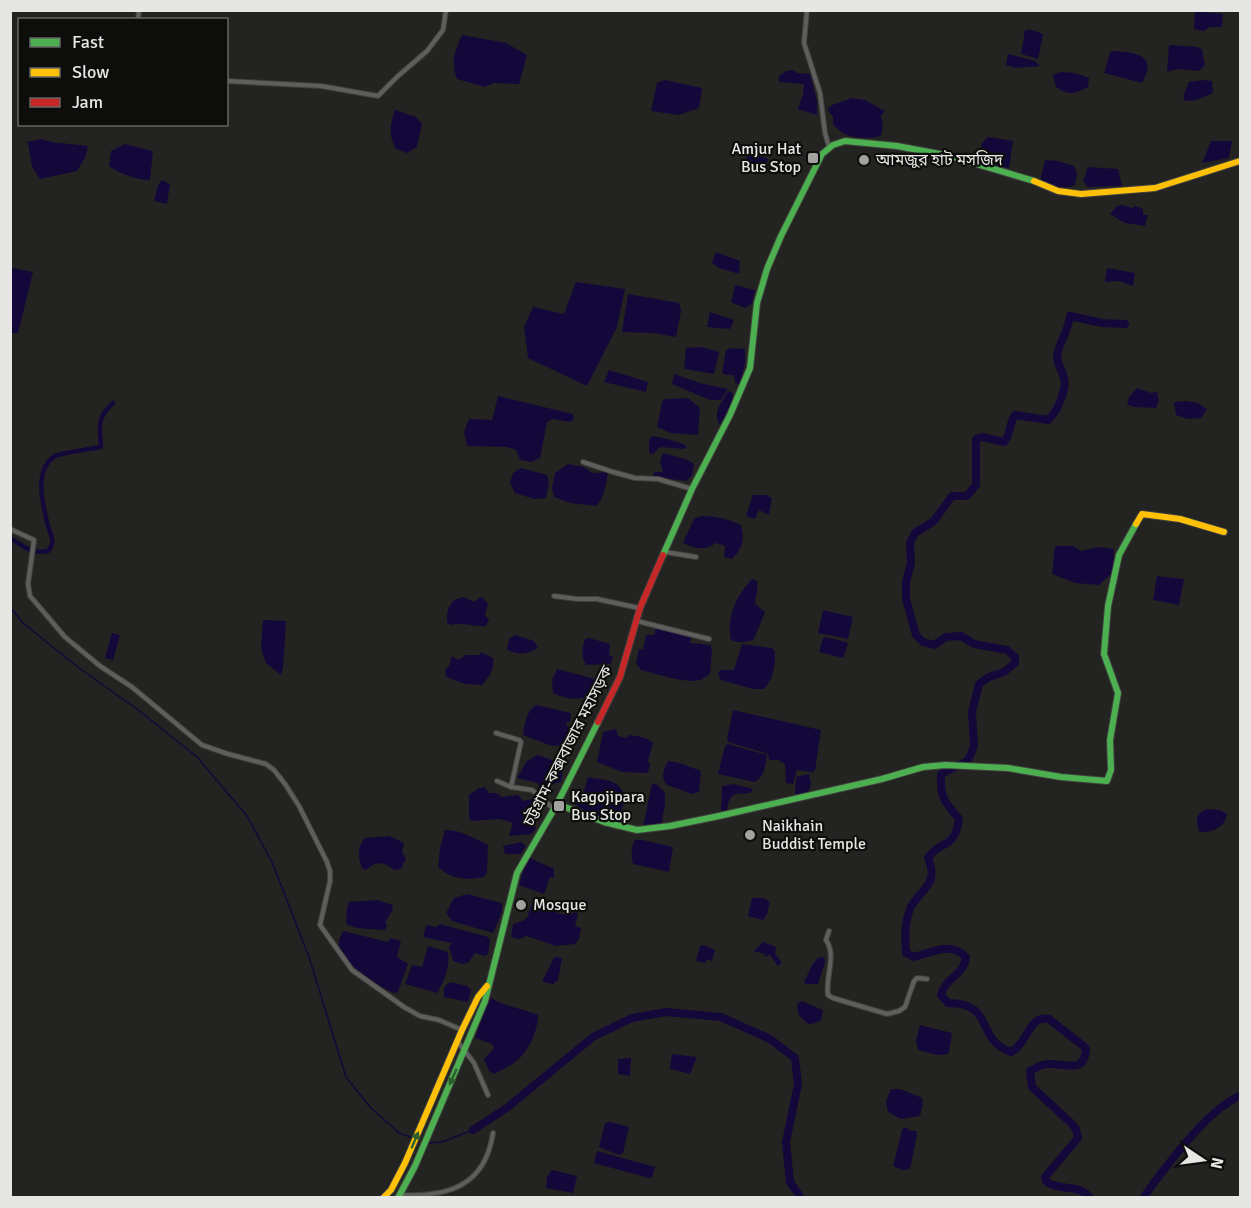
<svg xmlns="http://www.w3.org/2000/svg" width="1251" height="1208" font-family="Signika,'Noto Sans Bengali',sans-serif">
	<rect width="100%" height="100%" fill="#232421"/>
	<g fill="#14083a">
		<polygon points="1195,11 1223,14 1222,27 1210,27 1204,31 1194,29"/>
		<polygon points="1025,30 1032,30 1043,34 1038,59 1021,54"/>
		<path d="M462,35L506,43L527,55L519,84L494,83L485,87L457,79C450,62 455,51 462,35Z"/>
		<polygon points="1169,45 1198,47 1202,50 1205,65 1199,71 1178,69 1167,72"/>
		<path d="M1112,51C1134,52 1159,54 1142,83L1104,73L1110,53Z"/>
		<polygon points="1008,54 1035,61 1040,66 1016,68 1006,65"/>
		<polygon points="793,70 798,73 810,74 817,101 817,115 798,109 803,94 804,84 779,82 779,76 786,71"/>
		<path d="M1061,72L1075,73L1089,78L1088,87C1075,94 1069,96 1056,87L1053,75Z"/>
		<polygon points="665,80 702,88 699,108 679,115 651,111 657,83"/>
		<polygon points="1205,80 1212,81 1213,93 1196,100 1185,101 1183,96 1189,82"/>
		<path d="M852,98L865,100L885,111L881,116L883,124L881,136C863,140 844,139 833,124V116L827,110L832,105Z"/>
		<path d="M395,110L416,117L422,124L417,147L407,153L396,149C388,135 390,125 395,110Z"/>
		<polygon points="988,137 1013,141 1009,168 993,165 979,156 982,143"/>
		<polygon points="41,139 52,142 88,146 86,156 77,171 40,179 32,167 28,143 26,142"/>
		<polygon points="1211,141 1232,141 1229,158 1202,163"/>
		<path d="M125,144L153,151L150,180C137,180 120,174 109,166L111,151Z"/>
		<polygon points="749,155 759,156 768,159 764,170 743,163"/>
		<path d="M1045,160L1058,161L1074,166L1077,173L1075,185C1064,191 1051,184 1040,181Z"/>
		<polygon points="1088,167 1118,169 1122,186 1088,187 1083,181"/>
		<polygon points="162,180 170,184 167,204 154,201 158,185"/>
		<polygon points="1123,205 1132,208 1135,206 1143,209 1143,215 1148,215 1145,226 1125,223 1110,214 1117,206"/>
		<polygon points="716,252 740,261 739,274 719,268 712,263"/>
		<polygon points="12,268 33,272 18,333 11,333 10,269"/>
		<polygon points="1107,268 1135,273 1133,286 1119,281 1105,282"/>
		<polygon points="576,282 625,289 617,327 587,386 528,358 524,327 533,307 564,314"/>
		<polygon points="735,285 755,290 752,304 745,308 731,302"/>
		<polygon points="628,294 679,303 681,311 676,337 653,333 622,332"/>
		<polygon points="710,312 734,320 730,329 707,327"/>
		<polygon points="701,347 719,352 714,374 684,369 686,348"/>
		<polygon points="731,348 745,349 745,364 740,384 735,383 734,375 726,375 722,373 726,350"/>
		<polygon points="609,370 648,382 646,392 604,382"/>
		<polygon points="674,374 700,383 728,389 721,400 710,400 672,384"/>
		<polygon points="1137,388 1151,393 1157,392 1159,401 1156,408 1133,407 1127,404 1129,397"/>
		<path d="M728,391L733,393V400L720,425C712,411 722,403 728,391Z"/>
		<polygon points="498,396 573,414 574,418 570,422 552,419 547,422 540,458 532,462 520,460 516,450 507,447 467,446 464,432 469,419 492,420"/>
		<polygon points="688,398 700,408 698,435 671,433 657,427 662,402 665,399"/>
		<polygon points="1186,401 1198,403 1207,409 1201,418 1188,419 1176,415 1174,402"/>
		<path d="M652,436C660,437 683,442 687,447L684,449L660,447L653,454L649,453V440Z"/>
		<polygon points="663,453 688,460 694,464 692,475 687,481 653,477 654,472 663,472 660,461"/>
		<path d="M568,464L584,467L592,473L608,472C606,484 605,497 596,506L570,503L554,497L552,487L555,473Z"/>
		<polygon points="521,468 547,475 549,482 546,498 534,499 515,493 510,483 513,473"/>
		<polygon points="753,495 766,495 772,498 769,515 759,510 755,519 746,516"/>
		<path d="M701,516C716,516 728,519 741,525C745,539 743,548 732,559L724,557L725,546L716,543C703,552 696,548 683,543L694,519Z"/>
		<polygon points="1055,546 1073,546 1081,551 1099,547 1114,549 1113,572 1099,585 1075,583 1052,574"/>
		<polygon points="1157,576 1184,579 1179,605 1153,600"/>
		<path d="M752,579L757,581C759,588 755,597 755,604L765,612L754,639C749,643 737,643 731,640C726,618 736,596 752,579Z"/>
		<path d="M463,597L474,602L480,597L483,598L488,604L485,615L489,620L486,626C474,627 462,622 451,625L447,622C447,609 449,600 463,597Z"/>
		<polygon points="823,610 853,617 848,639 818,633"/>
		<polygon points="263,620 286,621 283,668 281,675 266,663 261,648"/>
		<polygon points="656,627 691,637 690,643 711,645 712,652 710,674 701,680 691,681 675,679 641,670 636,663 639,649 643,650 646,635 654,635"/>
		<polygon points="112,633 120,635 113,660 105,658"/>
		<path d="M516,635L534,641L538,648C528,654 516,656 507,649L509,639Z"/>
		<polygon points="825,637 846,642 848,644 843,658 819,652 823,638"/>
		<path d="M589,638L610,644L609,655L613,657L611,664L586,665C581,656 582,649 585,639Z"/>
		<path d="M742,644L772,648L775,652C775,666 774,678 764,689H753L721,680L718,674L720,670H734Z"/>
		<path d="M481,652L493,658C495,669 489,677 482,685L465,684L446,677L445,670L449,666L452,656L458,660L466,655H479Z"/>
		<path d="M557,669L595,679V694C581,701 567,700 553,693L552,680Z"/>
		<path d="M536,705L571,713L570,722H567L566,724L571,730L568,735V739L564,745L552,746L523,735C524,725 527,710 536,705Z"/>
		<polygon points="733,710 821,730 815,770 813,772 797,770 793,784 786,783 785,764 778,760 769,760 768,754 728,742 727,739"/>
		<path d="M616,729L618,736L626,738L629,735C638,736 646,737 653,743L648,761L650,764L648,773L622,772L597,762L603,732Z"/>
		<path d="M728,744L767,755C766,765 764,778 754,782L718,774L725,746Z"/>
		<polygon points="538,755 558,762 559,767 563,770 561,782 553,784 544,795 541,793 538,783 517,778 527,761"/>
		<path d="M668,761L680,763L701,771L699,792L692,794L667,785C660,778 664,768 668,761Z"/>
		<polygon points="809,774 811,784 808,793 795,796 796,777"/>
		<path d="M588,777C596,779 609,779 616,784C631,794 623,813 612,821L581,810L573,800L576,794L583,795Z"/>
		<polygon points="652,783 658,785 665,793 665,805 661,826 643,827"/>
		<path d="M734,784L753,789L750,793C733,794 730,792 727,810L721,811L722,786Z"/>
		<polygon points="485,787 489,793 496,793 502,797 518,795 523,801 531,799 536,801 528,816 536,828 532,834 509,836 513,823 500,819 472,821 469,819 469,795 479,788"/>
		<path d="M1207,809L1220,810L1227,814C1225,827 1213,833 1200,832C1195,822 1195,813 1207,809Z"/>
		<path d="M445,830C460,829 475,839 488,845L487,873L484,877C468,881 448,879 438,866L440,848Z"/>
		<path d="M389,836L404,843L402,852L406,859L401,869L395,870C383,862 377,860 366,870L362,868C358,858 357,847 365,838Z"/>
		<path d="M635,840H643L673,847L669,872L633,864C631,856 631,847 635,840Z"/>
		<polygon points="521,842 526,846 521,854 505,854 503,846"/>
		<polygon points="530,858 554,869 554,878 550,877 544,894 519,885 525,865"/>
		<polygon points="467,894 502,903 502,912 493,933 452,921 446,913 454,898"/>
		<polygon points="752,898 764,898 770,902 767,914 763,920 748,916"/>
		<polygon points="377,900 393,905 392,911 385,922 387,925 385,930 356,928 346,924 347,908 349,902"/>
		<path d="M533,901C537,903 543,904 547,907C559,913 562,918 576,912L578,914L575,926L581,928L579,939L575,944L556,946L526,936L520,939L513,938L511,936L513,924L522,921L527,918Z"/>
		<polygon points="440,924 488,937 490,940 488,954 485,956 475,953 469,962 463,964 453,961 449,947 452,943 423,937 426,925 436,927"/>
		<path d="M344,931L387,942L391,938L401,941L397,957L408,964L398,992L394,993C378,986 322,953 344,931Z"/>
		<polygon points="763,942 776,947 775,954 781,961 780,965 777,965 770,955 764,957 765,954 754,951"/>
		<polygon points="703,945 715,950 712,961 707,959 705,963 696,961 700,946"/>
		<path d="M428,946L448,952C450,968 445,979 437,993L405,984L412,965L422,967Z"/>
		<polygon points="554,957 562,958 558,980 553,984 542,982"/>
		<polygon points="824,957 825,962 818,984 806,984 804,982 812,965 818,958"/>
		<polygon points="450,982 467,986 471,990 468,1002 444,997 444,987"/>
		<path d="M491,998C506,1007 522,1008 538,1015C538,1031 528,1053 515,1062C509,1067 501,1070 494,1074L489,1071L484,1059L494,1048L492,1044L475,1038L485,1008Z"/>
		<path d="M802,1001C809,1005 815,1006 823,1010L821,1020L816,1023L808,1024C801,1018 795,1013 798,1003Z"/>
		<path d="M920,1025L952,1033L949,1053C940,1058 928,1052 918,1050L916,1041Z"/>
		<polygon points="672,1054 697,1057 690,1074 670,1069"/>
		<polygon points="631,1058 630,1076 618,1074 618,1059"/>
		<polygon points="891,1089 900,1089 922,1098 923,1104 920,1116 901,1119 888,1112 886,1101"/>
		<polygon points="610,1122 629,1127 623,1153 619,1155 599,1147 605,1123"/>
		<polygon points="905,1127 911,1131 916,1131 917,1135 910,1169 903,1170 893,1166 902,1130"/>
		<polygon points="597,1151 655,1167 652,1177 649,1178 594,1163"/>
		<polygon points="552,1170 577,1176 573,1193 546,1188 547,1177"/>
	</g>
	<g fill="none" stroke-linecap="round" stroke-linejoin="round">
		<g stroke="#14083a" stroke-width="1.5">
			<polyline points="10,607 23,623 79,668 137,709 197,757 247,816 272,862 309,957 346,1077 370,1107 399,1133 413,1138"/>
			<polyline points="429,1143 442,1142 473,1130"/>
		</g>
		<path stroke="#14083a" stroke-width="4.5" d="M10,538C26,547 29,554 48,551C56,542 51,536 48,526C43,505 33,470 55,456C61,453 91,449 101,447C100,426 96,419 113,403"/>
		<g stroke="#14083a" stroke-width="8">
			<polyline points="473,1130 508,1107 593,1037 632,1018 666,1012 721,1017 770,1039 795,1058 798,1084 786,1142 790,1182 801,1198"/>
			<path d="M1090,1198C1081,1183 1058,1192 1046,1181L1045,1177L1078,1138L1076,1129L1071,1123L1032,1087L1030,1071C1035,1068 1042,1064 1048,1064C1066,1063 1085,1075 1086,1048L1049,1019C1029,1014 1027,1045 1011,1052C974,1039 996,1003 948,1003L941,995C944,979 965,974 966,957C950,941 933,952 914,957L906,953C905,937 904,924 910,909C919,889 940,886 928,858C941,838 954,852 959,819C944,801 940,798 941,774L967,761L970,756L974,746L972,712L979,684L989,677L1004,672L1015,663V657L1007,650L974,644L961,636L946,637L934,645L923,642L916,635L906,599V582L911,563L910,543L915,533L934,521L952,496H967L976,485V439L982,437L1004,442C1011,434 1009,424 1015,415L1048,420C1057,413 1067,389 1064,378C1062,370 1057,364 1057,356C1059,342 1069,330 1070,316L1102,323L1125,324"/>
			<path d="M1143,1198C1163,1170 1209,1108 1240,1096"/>
		</g>
		<g stroke="#40413e" stroke-width="6">
			<g id="street">
				<polyline points="807,10 804,43 820,93 825,133 829,147"/>
				<polyline points="138,20 139,10"/>
				<polyline points="226,81 321,86 378,96 398,76 427,51 443,30 446,10"/>
				<polyline points="583,462 613,472 635,478 658,479 692,489"/>
				<polyline points="10,529 34,540 28,584 30,596 65,637 100,666 132,687 202,745 228,754 266,764 274,770 285,784 299,806 327,862 330,871 330,881 320,925 352,970 404,1007 420,1016 439,1020 462,1030"/>
				<polyline points="665,552 696,557"/>
				<polyline points="554,596 577,599 597,599 639,608"/>
				<polyline points="637,621 709,639"/>
				<polyline points="496,733 519,740 521,742 511,787"/>
				<polyline points="497,781 511,787 532,790 554,809"/>
				<path d="M829,931L826,940C837,955 825,978 828,995L833,998L887,1014L899,1011L905,1007L914,981L917,978L927,979"/>
				<polyline points="458,1042 474,1063 488,1095"/>
				<path d="M400,1195C449,1197 485,1186 493,1133"/>
			</g>
		</g>
		<g stroke="#40413e" stroke-width="8">
			<g id="fast">
				<polyline points="663,555 692,489 730,415 750,368 757,303 767,269 781,236 822,154 833,145 845,141 897,146 950,156 1034,181"/>
				<polyline points="557,804 604,822 637,830 670,826 719,816 882,779 923,767 945,765 1008,768 1061,777 1107,781 1111,770 1110,740 1118,693 1104,654 1108,606 1119,555 1136,524"/>
				<polyline points="398,1198 415,1166 485,1001 517,873 557,804 598,722"/>
			</g>
		</g>
		<g stroke="#40413e" stroke-width="8">
			<g id="slow">
				<polyline points="1034,181 1058,191 1081,194 1155,188 1240,161"/>
				<polyline points="1136,524 1142,514 1180,519 1224,532"/>
				<polyline points="383,1198 391,1190 405,1163 462,1030 478,997 487,986"/>
			</g>
		</g>
		<g stroke="#40413e" stroke-width="8">
			<polyline id="jam" points="598,722 620,677 640,608 663,555"/>
		</g>
		<use href="#street" stroke="#5e5f5c" stroke-width="4"/>
		<use href="#fast" stroke="#4caf50" stroke-width="6"/>
		<use href="#slow" stroke="#ffc107" stroke-width="6"/>
		<use href="#jam" stroke="#c62828" stroke-width="6"/>
	</g>
	<defs><path id="oneway-solid" d="M-6-.8H1V-3.2L6.5 0L1 3.2V.8H-6Z" transform="scale(1.5)"/></defs>
	<g fill="#2c5e2e">
		<use href="#oneway-solid" transform="translate(453 1077) rotate(114)"/>
		<use href="#oneway-solid" transform="translate(415 1140) rotate(-67)"/>
	</g>
	<g fill="#a2a3a0" stroke="#0d0e0c" stroke-width="2">
		<rect x="807" y="152" width="12" height="12" rx="3"/>
		<circle cx="864" cy="160" r="6"/>
		<rect x="553" y="800" width="12" height="12" rx="3"/>
		<circle cx="750" cy="835" r="6"/>
		<circle cx="521" cy="905" r="6"/>
	</g>
	<g text-anchor="middle" dominant-baseline="central" stroke-width="4.5" stroke-linejoin="round" paint-order="stroke">
		<g font-size="16" fill="#e6e7e4" stroke="#0d0e0c" text-anchor="start">
			<text x="801" y="149" text-anchor="end">Amjur Hat<tspan x="801" dy="18">Bus Stop</tspan></text>
			<text x="876" y="160">আমজুর হাট মসজিদ</text>
			<text x="571" y="797">Kagojipara<tspan x="571" dy="18">Bus Stop</tspan></text>
			<text x="762" y="826">Naikhain<tspan x="762" dy="18">Buddist Temple</tspan></text>
			<text x="533" y="905">Mosque</text>
		</g>
		<g font-size="16" fill="#e6e7e4" stroke="#0d0e0c">
			<text transform="translate(568 746) rotate(-63)">চট্টগ্রাম-কক্সবাজার মহাসড়ক</text>
		</g>
	</g>
	<rect width="1251" height="1208" fill="none" stroke="#e6e7e4" stroke-width="24"/>
	<rect x="18" y="18" width="210" height="108" fill="#0d0e0c" stroke="#646562" stroke-width="1.5"/>
	<rect x="30" y="38" width="30" height="9" fill="#4caf50" stroke="#646562" stroke-width="1.5"/>
	<text x="72" y="48" font-size="18" fill="#e6e7e4">Fast</text>
	<rect x="30" y="68" width="30" height="9" fill="#ffc107" stroke="#646562" stroke-width="1.5"/>
	<text x="72" y="78" font-size="18" fill="#e6e7e4">Slow</text>
	<rect x="30" y="98" width="30" height="9" fill="#c62828" stroke="#646562" stroke-width="1.5"/>
	<text x="72" y="108" font-size="18" fill="#e6e7e4">Jam</text>
	<g transform="translate(1203 1160) rotate(103)" stroke="#0d0e0c" stroke-width="4.5" paint-order="stroke">
	<path d="M0-4.5L10 22L0 15L-10 22Z" fill="#e6e7e4"/>
	<text y="-9" font-size="16" font-weight="bold" text-anchor="middle" fill="#e6e7e4">N</text>
	</g>
</svg>
